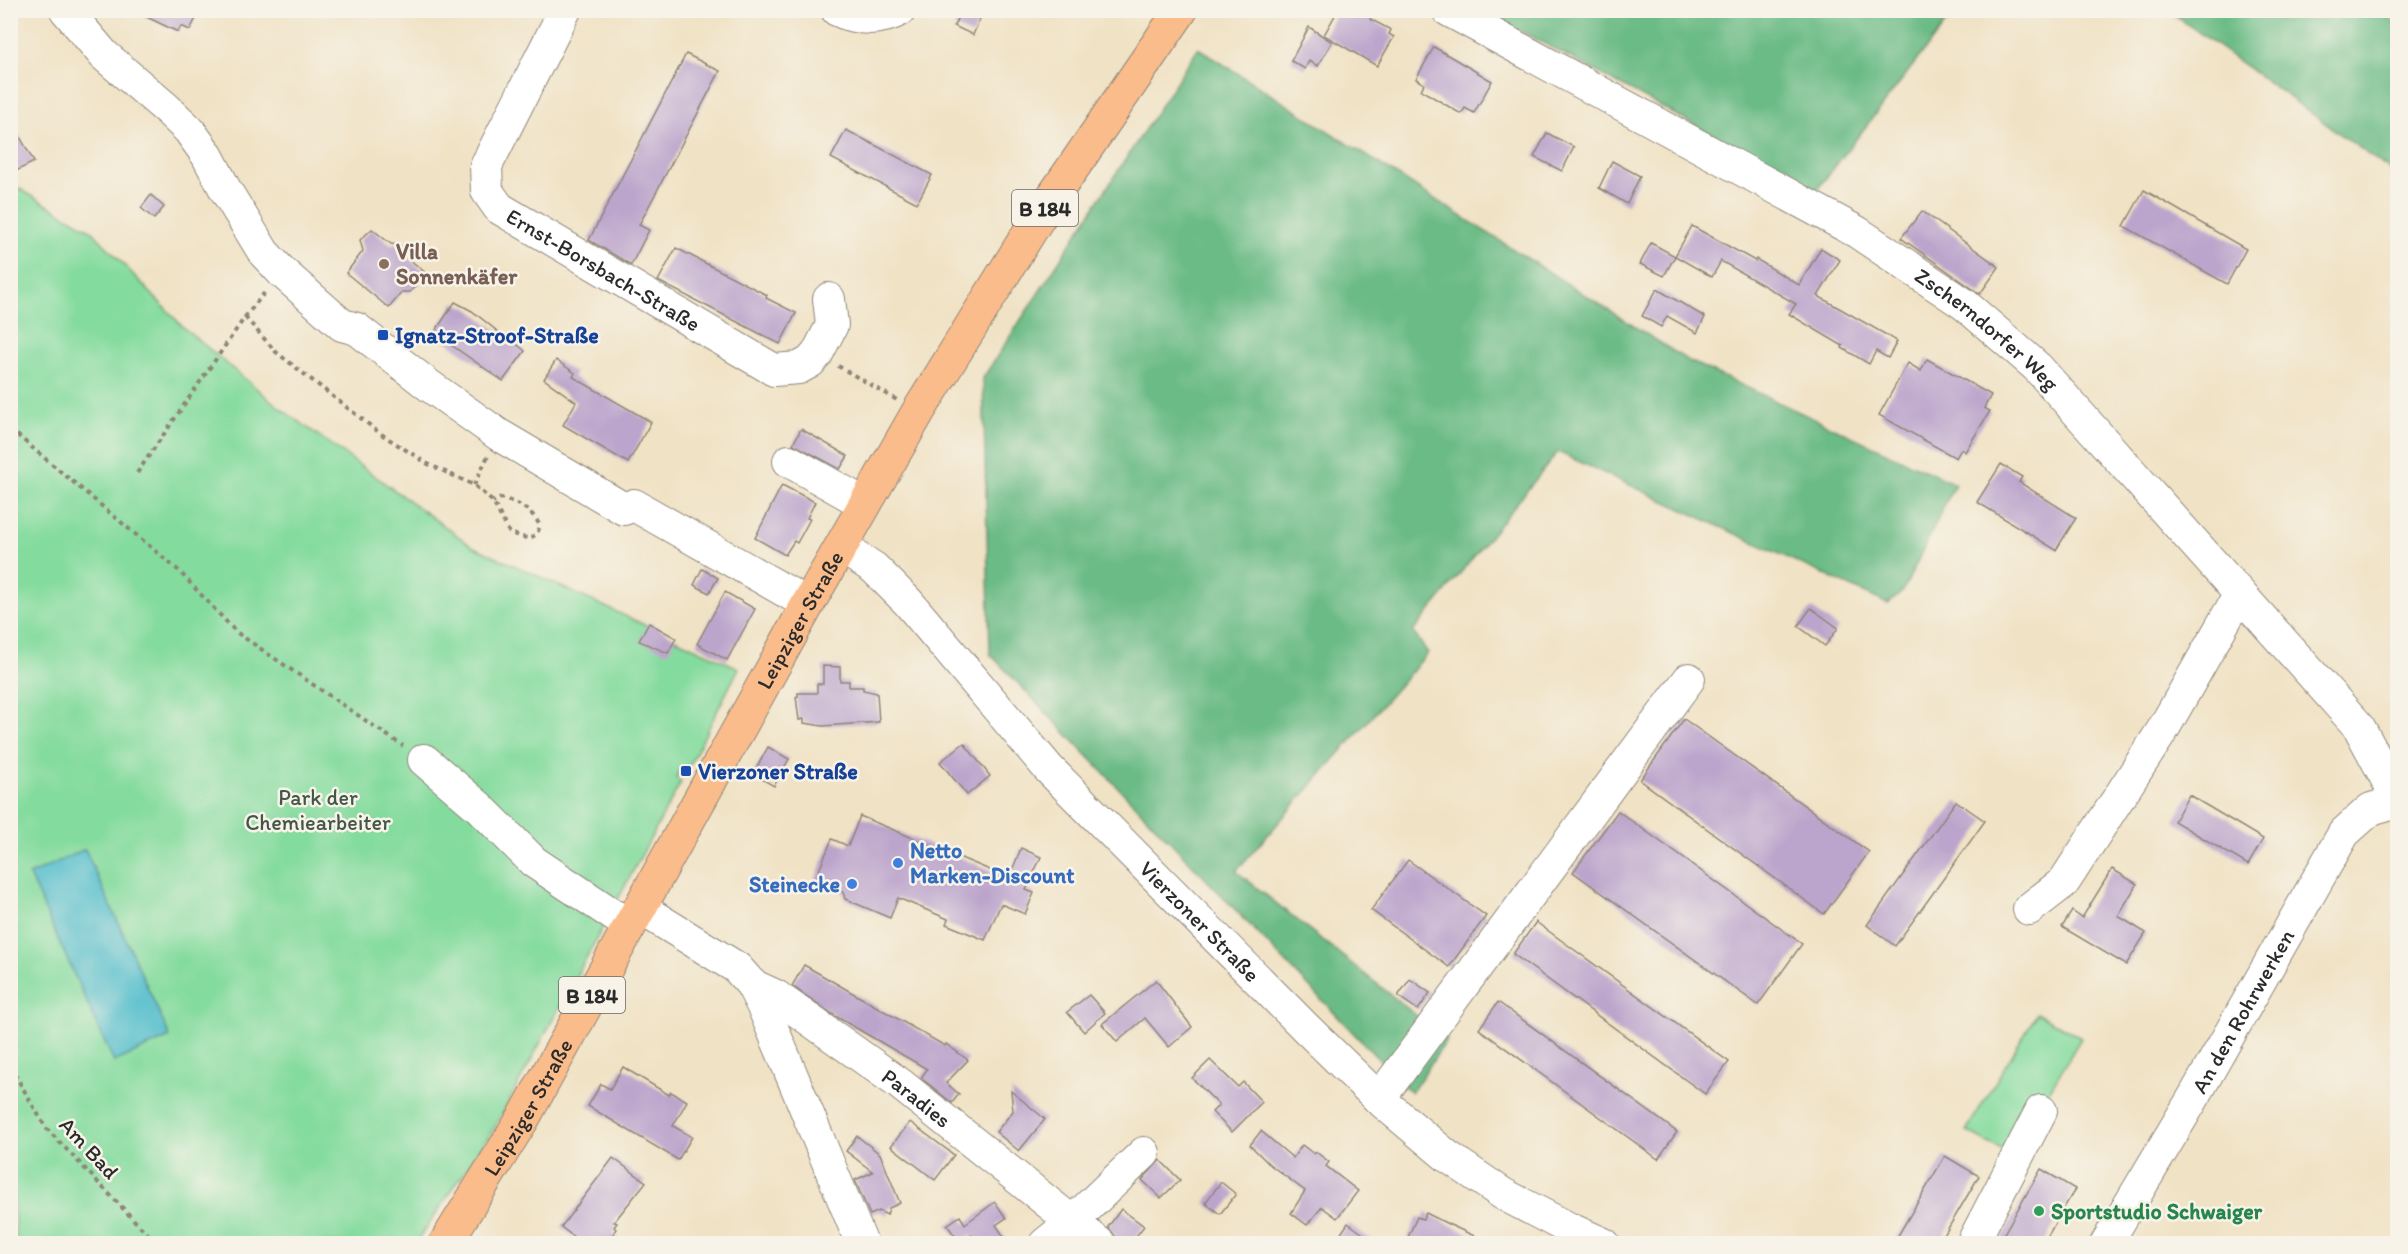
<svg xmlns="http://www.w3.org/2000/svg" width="2408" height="1254" font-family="Itim,sans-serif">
	<rect width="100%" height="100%" fill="#f7f3e8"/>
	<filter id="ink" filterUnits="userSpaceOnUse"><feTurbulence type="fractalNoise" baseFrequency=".0167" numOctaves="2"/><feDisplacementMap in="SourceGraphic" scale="12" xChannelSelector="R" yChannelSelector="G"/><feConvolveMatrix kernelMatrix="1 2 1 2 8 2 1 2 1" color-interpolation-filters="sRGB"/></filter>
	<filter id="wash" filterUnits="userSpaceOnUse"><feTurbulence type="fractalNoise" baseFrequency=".008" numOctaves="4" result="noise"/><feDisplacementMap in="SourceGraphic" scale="24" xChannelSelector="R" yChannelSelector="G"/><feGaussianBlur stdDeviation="1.35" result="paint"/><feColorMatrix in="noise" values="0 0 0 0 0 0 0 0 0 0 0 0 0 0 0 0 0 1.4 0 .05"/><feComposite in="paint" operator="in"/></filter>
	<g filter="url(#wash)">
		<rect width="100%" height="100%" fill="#f0e2c5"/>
		<g fill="#84db9e" stroke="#588364" stroke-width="1.5">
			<polygon points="11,184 91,230 184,328 280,408 472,546 739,668 687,770 681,768 676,778 681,782 495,1127 416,1243 16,1243 11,1156"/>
			<polygon points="2037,1013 2081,1038 2011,1155 1966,1131"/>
		</g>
		<g fill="#6bbb85" stroke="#4b7358" stroke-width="1.5">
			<polygon points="1484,11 1955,11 1816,191"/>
			<polygon points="2377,11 2397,23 2397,175 2169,11"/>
			<polygon points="1198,48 1687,360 1955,484 1903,591 1888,604 1558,452 1413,632 1428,653 1236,871 1447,1040 1411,1093 990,654 983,378"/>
		</g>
		<polygon fill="#52becc" stroke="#3e747c" stroke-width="1.5" points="85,849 170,1037 114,1062 29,875"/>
		<g id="blocks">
			<g fill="#bca5cc">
				<polygon points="132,10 200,10 190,30 181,26 178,32"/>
				<polygon points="961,10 969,10 981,16 973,35 954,26"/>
				<polygon points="1338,10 1375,10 1370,19 1391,30 1389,34 1394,37 1377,66 1324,35"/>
				<polygon points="1309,27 1332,42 1318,66 1309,61 1305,69 1291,61"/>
				<polygon points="1434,47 1492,81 1474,113 1465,108 1461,114 1421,90 1424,84 1416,79"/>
				<polygon points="686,54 720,71 639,225 649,230 631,265 589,240"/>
				<polygon points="10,119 34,162 10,174"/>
				<polygon points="846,130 932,175 917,203 831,158"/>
				<polygon points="1547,133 1574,147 1562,171 1534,157"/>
				<polygon points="1612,161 1640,176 1627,204 1599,188"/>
				<polygon points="2144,190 2246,249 2227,284 2124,226"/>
				<polygon points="151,195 164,207 154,219 141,208"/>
				<polygon points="1922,211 1999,267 1980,294 1901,238"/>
				<polygon points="1692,226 1755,261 1756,259 1799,285 1821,248 1840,260 1818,296 1897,341 1888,358 1876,351 1869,364 1842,348 1843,346 1789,314 1796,304 1721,261 1712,277 1675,256"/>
				<polygon points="372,229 391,244 399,245 406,250 408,258 427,274 410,292 402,292 389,308 346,273 363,251 360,240"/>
				<polygon points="1651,243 1675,256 1664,276 1640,264"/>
				<polygon points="676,248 767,295 766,298 796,313 780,344 658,281"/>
				<polygon points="1657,289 1705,317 1697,333 1667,316 1661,327 1642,316"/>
				<polygon points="455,302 472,311 501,334 506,335 525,351 503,381 434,333"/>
				<polygon points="1927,359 1991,395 1984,408 1990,411 1965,452 1961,449 1956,458 1879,415 1908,363 1921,371"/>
				<polygon points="556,360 575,373 573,377 651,422 628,463 563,425 576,402 544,379"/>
				<polygon points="801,429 848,456 840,469 793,444"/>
				<polygon points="2001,464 2022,477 2019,482 2076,518 2056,550 1977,502"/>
				<polygon points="782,485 815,502 807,518 810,519 797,543 794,541 785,555 755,538"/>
				<polygon points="702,569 718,578 709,593 694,585"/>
				<polygon points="725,592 755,609 727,660 697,644"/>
				<polygon points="1811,608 1838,628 1825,646 1798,626"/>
				<polygon points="649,623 676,638 668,653 639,641"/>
				<polygon points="823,666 840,667 840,681 849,681 849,687 863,687 863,690 877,693 879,722 823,726 804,723 804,719 799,720 796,697 798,696 798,693 817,693 817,684 823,684"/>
				<polygon points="1684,719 1869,852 1824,914 1640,780"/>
				<polygon points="964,743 990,776 967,795 940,762"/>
				<polygon points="768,747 789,759 774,786 753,774"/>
				<polygon points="2189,795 2263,839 2248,865 2174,821"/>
				<polygon points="1956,801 1985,821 1895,946 1867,925"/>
				<polygon points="1618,811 1802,944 1758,1005 1573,872"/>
				<polygon points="860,816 1009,878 1021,848 1041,857 1026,890 1034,893 1025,914 1001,904 985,940 946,924 948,919 898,898 890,918 845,899 843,892 815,880 832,839 848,846"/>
				<polygon points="1408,860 1486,916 1449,967 1371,910"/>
				<polygon points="2112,869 2137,884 2118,916 2146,933 2126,965 2062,927 2072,911 2082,918"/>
				<polygon points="1536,922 1729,1062 1705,1094 1513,954"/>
				<polygon points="804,965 945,1046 946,1044 968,1060 946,1083 959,1094 952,1103 921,1078 927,1069 837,1017 792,986"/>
				<polygon points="1410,979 1430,993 1418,1010 1398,996"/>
				<polygon points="1156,980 1192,1027 1169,1047 1145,1018 1117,1042 1102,1024"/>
				<polygon points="1089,995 1105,1013 1084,1032 1067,1012"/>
				<polygon points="1498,1002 1677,1132 1658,1159 1479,1029"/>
				<polygon points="1210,1060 1238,1087 1243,1082 1262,1102 1232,1132 1212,1112 1219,1105 1192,1078"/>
				<polygon points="623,1067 669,1095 671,1092 687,1101 673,1126 692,1137 678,1160 588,1106 601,1084 610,1089"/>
				<polygon points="1011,1091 1045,1119 1019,1151 996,1132 1013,1111"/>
				<polygon points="910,1122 954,1155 935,1180 891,1146"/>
				<polygon points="1261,1131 1293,1158 1302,1145 1314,1154 1316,1152 1329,1162 1326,1166 1358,1191 1337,1218 1322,1207 1307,1225 1291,1213 1305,1191 1269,1164 1250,1145"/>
				<polygon points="857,1136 880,1154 900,1203 889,1208 887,1215 879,1211 870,1215 855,1180 873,1172 846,1151"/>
				<polygon points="1945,1156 1979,1176 1939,1244 1893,1244"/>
				<polygon points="613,1158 646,1182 614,1222 617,1223 614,1227 616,1229 613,1234 625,1244 583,1244 561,1227"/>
				<polygon points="1160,1160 1180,1180 1161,1198 1142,1180"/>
				<polygon points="2041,1169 2075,1189 2043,1244 1998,1244"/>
				<polygon points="1221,1182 1236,1194 1220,1214 1205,1203"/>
				<polygon points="995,1202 1006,1218 996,1225 1009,1244 978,1244 971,1235 960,1243 947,1225 960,1216 965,1224"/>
				<polygon points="1121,1209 1144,1226 1130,1244 1121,1244 1108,1227"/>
				<polygon points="1426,1213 1448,1224 1492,1244 1405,1244 1417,1217 1423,1219"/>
				<polygon points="1348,1223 1377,1244 1334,1244"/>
			</g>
		</g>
	</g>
	<g filter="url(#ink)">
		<use href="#blocks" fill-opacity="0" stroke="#8e8678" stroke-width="1.5"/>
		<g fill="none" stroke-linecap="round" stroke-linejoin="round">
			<g stroke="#8e8678" stroke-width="34">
				<g id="minor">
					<polyline points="66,10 104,55 167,109 189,130 207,155 225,189 264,253 282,272 342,325 357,329 427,384 499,435 624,509 634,505 808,604"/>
					<path id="s1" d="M565,10L486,166L487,191L499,208L774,370L799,368L810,362L817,354L832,325L829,299"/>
					<path d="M837,10C857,20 880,21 900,10"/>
					<path id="s2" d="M1448,10L1857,232L1964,304L2037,367L2359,727L2398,800"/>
					<polyline points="789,461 865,504"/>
					<path id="s3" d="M841,547L874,568L908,602L1049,769L1306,1028L1379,1099L1447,1156L1503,1194L1568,1228L1604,1244"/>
					<polyline points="424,760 479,807 534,862 630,926"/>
					<polyline points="640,908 737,968 752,985 765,1011 862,1244"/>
					<polyline points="2029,909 2064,882 2162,731 2240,594"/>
					<path id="s4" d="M752,985L776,996L900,1084L1100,1244"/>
					<polyline points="1379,1099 1689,679"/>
					<polyline points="1045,1244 1072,1222 1144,1153"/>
					<polyline points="1972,1244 2041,1111"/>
					<path id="s5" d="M2106,1244L2195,1095L2344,833L2371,809L2398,801"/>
				</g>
			</g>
			<g stroke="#8e8678" stroke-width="35">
				<g id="major">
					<path id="s6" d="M445,1244L524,1117L808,604L918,412L1037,220L1181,10"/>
				</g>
			</g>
			<g stroke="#8e8678" stroke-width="4" stroke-dasharray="4.5 4.5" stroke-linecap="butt">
				<path d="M245,317L276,352L381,434L428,464L474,485L493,502L509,532L520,537L530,538L537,534L540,526C531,508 519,504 501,498L493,502"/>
				<polyline points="838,366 897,400"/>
				<polyline points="10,429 178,570 236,632 403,746"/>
				<polyline points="137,473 245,317 266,291"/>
				<polyline points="474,485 488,456"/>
				<polyline points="10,1066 46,1128 157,1244"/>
			</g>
			<use href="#minor" stroke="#fff" stroke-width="32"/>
			<use href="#major" stroke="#fabc8b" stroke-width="33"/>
		</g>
	</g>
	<circle fill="#8d6e63" stroke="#f7f3e8" stroke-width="2" cx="384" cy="264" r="6"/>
	<g fill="#1a4fb4" stroke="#f7f3e8" stroke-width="2">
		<rect x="377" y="329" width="12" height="12" rx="3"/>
		<rect x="680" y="765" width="12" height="12" rx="3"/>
	</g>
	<g fill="#3f7fe0" stroke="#f7f3e8" stroke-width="2">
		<circle cx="898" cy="863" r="6"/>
		<circle cx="852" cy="884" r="6"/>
	</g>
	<circle fill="#2e9e5b" stroke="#f7f3e8" stroke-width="2" cx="2039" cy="1211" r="6"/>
	<g text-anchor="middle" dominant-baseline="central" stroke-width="5" stroke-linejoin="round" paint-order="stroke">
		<g fill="#f7f3e8" stroke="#686764" stroke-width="1.5">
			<rect x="1012" y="190" width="66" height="36" rx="4.5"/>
			<rect x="559" y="977" width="66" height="36" rx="4.5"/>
		</g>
		<g font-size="21" font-weight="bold" fill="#2b2b2b">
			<text x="1045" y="208">B 184</text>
			<text x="592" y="995">B 184</text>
		</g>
		<g font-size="22" font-weight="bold" fill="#785e54" stroke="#f7f3e8" text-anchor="start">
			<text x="396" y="251">Villa<tspan x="396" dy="25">Sonnenkäfer</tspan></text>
		</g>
		<g font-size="22" fill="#2b2b2b" stroke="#f7f3e8">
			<text stroke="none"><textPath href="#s1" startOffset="342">Ernst-Borsbach-Straße</textPath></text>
			<text stroke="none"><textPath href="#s2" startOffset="628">Zscherndorfer Weg</textPath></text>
			<text stroke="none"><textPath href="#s6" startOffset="718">Leipziger Straße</textPath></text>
			<text stroke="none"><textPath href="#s3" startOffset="520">Vierzoner Straße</textPath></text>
			<text stroke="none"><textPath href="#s5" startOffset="270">An den Rohrwerken</textPath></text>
			<text stroke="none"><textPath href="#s4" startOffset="200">Paradies</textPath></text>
			<text stroke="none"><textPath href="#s6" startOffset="160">Leipziger Straße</textPath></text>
			<text transform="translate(89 1148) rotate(47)">Am Bad</text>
		</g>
		<g font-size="22" font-weight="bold" fill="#164399" stroke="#f7f3e8" text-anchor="start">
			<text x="395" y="335">Ignatz-Stroof-Straße</text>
			<text x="698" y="771">Vierzoner Straße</text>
		</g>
		<g font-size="22" fill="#415748" stroke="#f7f3e8">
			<text x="318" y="797">Park der<tspan x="318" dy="25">Chemiearbeiter</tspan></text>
		</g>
		<g font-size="22" font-weight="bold" fill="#366cbe" stroke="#f7f3e8" text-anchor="start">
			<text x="910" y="850">Netto<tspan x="910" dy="25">Marken-Discount</tspan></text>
			<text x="840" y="884" text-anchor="end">Steinecke</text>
		</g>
		<g font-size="22" font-weight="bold" fill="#27864d" stroke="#f7f3e8" text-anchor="start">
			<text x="2051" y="1211">Sportstudio Schwaiger</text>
		</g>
	</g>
	<rect width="2408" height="1254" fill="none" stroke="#f7f3e8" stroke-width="36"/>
</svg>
